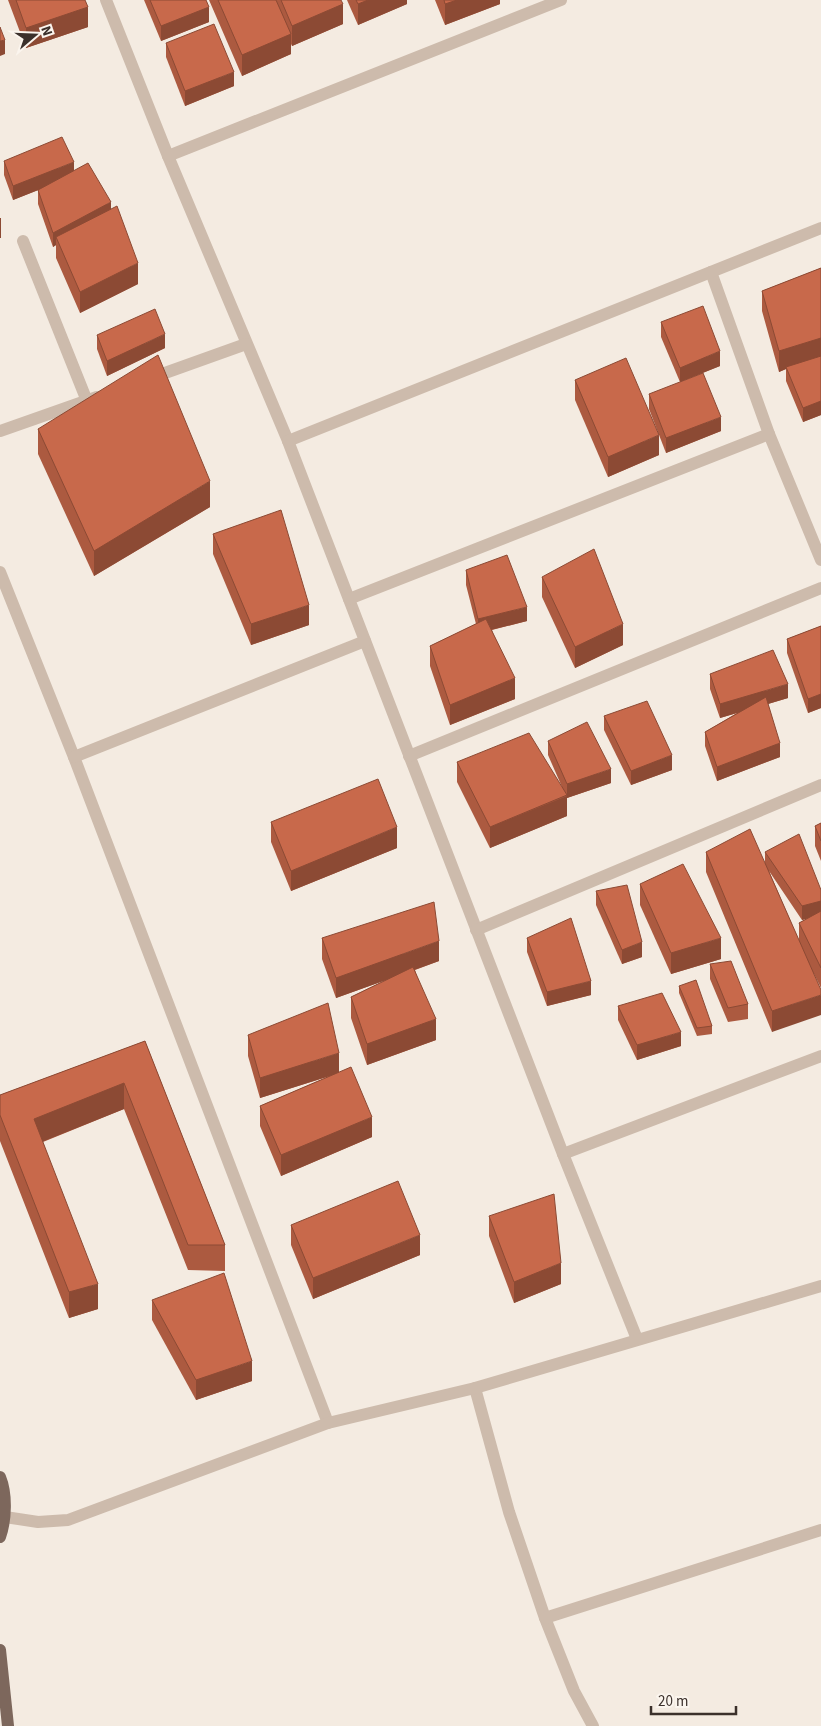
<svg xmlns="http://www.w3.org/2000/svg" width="821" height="1726" font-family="'Source Sans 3',sans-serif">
	<rect width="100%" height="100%" fill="#f4ebe1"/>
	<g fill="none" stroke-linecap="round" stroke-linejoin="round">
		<g stroke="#cdbbac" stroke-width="12">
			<polyline points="106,0 168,156 288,441 563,1154 637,1339"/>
			<polyline points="168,156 561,0"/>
			<polyline points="23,241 87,401"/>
			<polyline points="711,272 769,434 821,560"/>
			<polyline points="151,378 246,344"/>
			<polyline points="0,431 97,397"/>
			<polyline points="288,441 821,228"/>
			<polyline points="0,572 74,757 328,1423"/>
			<polyline points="349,599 769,434"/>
			<polyline points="409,756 821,588"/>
			<polyline points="74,757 365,641"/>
			<polyline points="476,930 821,785"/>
			<polyline points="563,1154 821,1056"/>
			<polyline points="475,1388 509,1512 545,1618 574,1691 593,1726"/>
			<polyline points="5,1517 38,1522 68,1520 328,1423 475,1388 821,1286"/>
			<polyline points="545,1618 821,1530"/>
		</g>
		<g stroke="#7d675c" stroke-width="12">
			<path d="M0,1477C7,1494 6,1520 0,1537"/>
			<polyline points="0,1650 8,1726"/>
		</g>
	</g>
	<g fill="#ac5a40" fill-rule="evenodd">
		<polygon points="8,0 85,0 88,27 26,48"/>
		<polygon points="144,0 206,0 209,22 161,41"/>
		<polygon points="209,0 341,0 343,24 292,46 291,44 291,54 242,76"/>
		<polygon points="347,0 407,0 407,4 358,25"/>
		<polygon points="435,0 500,0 500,4 445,25"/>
		<polygon points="166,43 234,86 185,106 166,57"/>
		<polygon points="4,161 74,171 111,209 138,284 80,313 56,258 56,245 53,247 38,204 38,190 13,200 4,175"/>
		<polygon points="821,268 821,415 803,422 786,381 786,369 779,372 762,311 762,291"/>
		<polygon points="661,322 720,366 680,382 661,337"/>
		<polygon points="97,335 165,348 107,376 97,349"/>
		<polygon points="575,380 659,455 608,477 575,400"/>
		<polygon points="649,394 721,431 666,453 649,409"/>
		<polygon points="38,429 210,507 94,576 38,454"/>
		<polygon points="213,534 309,625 251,645 213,554"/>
		<polygon points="466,570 527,621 492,630 515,699 450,725 430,666 430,646 476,624 466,585"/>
		<polygon points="542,577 623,645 575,668 542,597"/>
		<polygon points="821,626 821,708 808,713 787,653 787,639"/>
		<polygon points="710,674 788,698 768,704 780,757 717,781 705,746 705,732 737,713 720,718 710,689"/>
		<polygon points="604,716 672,770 631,785 604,730"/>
		<polygon points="548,741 611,783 567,798 567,816 490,848 457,782 457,762 562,787 548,755"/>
		<polygon points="271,822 397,848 291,891 271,842"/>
		<polygon points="821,823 821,861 815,846 815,826"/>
		<path d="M706,852L765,864V852L821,890V988L814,974L772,1032L706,872ZM769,871L802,920L809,918L799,923V941Z"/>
		<polygon points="640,884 721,959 671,974 640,905"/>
		<polygon points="596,891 642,957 622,964 596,905"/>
		<polygon points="322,938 439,961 415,970 436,1040 367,1065 351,1018 351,997 386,980 336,998 322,959"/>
		<polygon points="527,938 591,995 547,1006 527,952"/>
		<polygon points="710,964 748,1004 748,1019 728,1022 710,979"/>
		<polygon points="679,986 712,1026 712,1034 697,1036 679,993"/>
		<polygon points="618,1006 681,1046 637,1060 618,1020"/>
		<polygon points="248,1035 339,1072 372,1137 281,1176 260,1126 260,1106 330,1076 260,1098 248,1056"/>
		<polygon points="145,1041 225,1245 225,1271 188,1270 124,1109 43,1142 98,1309 69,1318 0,1141 0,1095"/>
		<polygon points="489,1216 561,1284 514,1303 489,1236"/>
		<polygon points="291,1225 420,1255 313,1299 291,1245"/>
		<polygon points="152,1300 252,1381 196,1400 152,1320"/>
	</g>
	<g fill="#8c4a34">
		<polygon points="368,0 407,0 407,4 358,25 358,4"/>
		<polygon points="457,0 500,0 500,4 445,25 445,4"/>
		<polygon points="343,4 343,24 292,46 292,26"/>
		<polygon points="88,7 88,27 26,48 26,28"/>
		<polygon points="209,7 209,22 161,41 161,26"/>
		<polygon points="291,34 291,54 242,76 242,55"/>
		<polygon points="5,40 5,54 0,56 0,41"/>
		<polygon points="234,72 234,86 185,106 185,91"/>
		<polygon points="74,162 74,176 13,200 13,186"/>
		<polygon points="111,202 111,217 56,237 56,245 53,247 53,233"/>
		<rect x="0" y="218" width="1" height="20"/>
		<polygon points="138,263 138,284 80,313 80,292"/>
		<polygon points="165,334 165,348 107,376 107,361"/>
		<polygon points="821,338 821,358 786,367 786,369 779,372 779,351"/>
		<polygon points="720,351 720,366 680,382 680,368"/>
		<polygon points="821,401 821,415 803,422 803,408"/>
		<polygon points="721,417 721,431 666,453 666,438"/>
		<polygon points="659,435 659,455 608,477 608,457"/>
		<polygon points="210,481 210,507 94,576 94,551"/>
		<polygon points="309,605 309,625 251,645 251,624"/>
		<polygon points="527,607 527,621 478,633 478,619"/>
		<polygon points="623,624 623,645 575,668 575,647"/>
		<polygon points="515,678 515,699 450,725 450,705"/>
		<polygon points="788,684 788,698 720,718 720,704"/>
		<polygon points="821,694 821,708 808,713 808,699"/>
		<polygon points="780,743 780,757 717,781 717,767"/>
		<polygon points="672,755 672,770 631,785 631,771"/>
		<polygon points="611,769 611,783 567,798 567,816 490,848 490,827 567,796 567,784"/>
		<polygon points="397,827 397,848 291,891 291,871"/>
		<polygon points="821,901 821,915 802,920 802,906"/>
		<polygon points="721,938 721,959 671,974 671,953"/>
		<polygon points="439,941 439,961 336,998 336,978"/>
		<polygon points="642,942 642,957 622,964 622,950"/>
		<polygon points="591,981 591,995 547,1006 547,992"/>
		<polygon points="821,995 821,1015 772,1032 772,1011"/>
		<polygon points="436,1019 436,1040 367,1065 367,1044"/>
		<polygon points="681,1032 681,1046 637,1060 637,1045"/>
		<polygon points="339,1053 339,1073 260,1098 260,1078"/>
		<polygon points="124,1083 124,1109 34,1145 34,1119"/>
		<polygon points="372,1117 372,1137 281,1176 281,1155"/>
		<polygon points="420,1235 420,1255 313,1299 313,1278"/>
		<polygon points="561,1263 561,1284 514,1303 514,1282"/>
		<polygon points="98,1284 98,1309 69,1318 69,1292"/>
		<polygon points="252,1361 252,1381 196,1400 196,1380"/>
	</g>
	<g fill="#c8694b" stroke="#8c4a34">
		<polygon points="16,0 85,0 88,7 26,28"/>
		<polygon points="150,0 206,0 209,7 161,26"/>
		<polygon points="218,0 276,0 291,34 242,55"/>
		<polygon points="281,0 341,0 343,4 292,26"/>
		<polygon points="356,0 368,0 358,4"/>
		<polygon points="444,0 457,0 445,4"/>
		<polygon points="214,24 234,72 185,91 166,43"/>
		<polygon points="0,27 5,40 0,41"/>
		<polygon points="62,137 74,162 13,186 4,161"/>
		<polygon points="88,163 111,202 53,233 38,190"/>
		<polygon points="117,206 138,263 80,292 56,237"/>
		<polygon points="821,268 821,338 779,351 762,291"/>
		<polygon points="703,306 720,351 680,368 661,322"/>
		<polygon points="155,309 165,334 107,361 97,335"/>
		<polygon points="158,355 210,481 94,551 38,429"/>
		<polygon points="821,356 821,401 803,408 786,367"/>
		<polygon points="626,358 659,435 608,457 575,380"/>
		<polygon points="703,373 721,417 666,438 649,394"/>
		<polygon points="281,510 309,605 251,624 213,534"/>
		<polygon points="594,549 623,624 575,647 542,577"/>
		<polygon points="507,555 527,607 478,619 466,570"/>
		<polygon points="486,619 515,678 450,705 430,646"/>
		<polygon points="821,626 821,694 808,699 787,639"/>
		<polygon points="773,650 788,684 720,704 710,674"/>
		<polygon points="766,697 780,743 717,767 705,732"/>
		<polygon points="647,701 672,755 631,771 604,716"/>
		<polygon points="587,722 611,769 567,784 548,741"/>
		<polygon points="529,733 567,795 490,827 457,762"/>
		<polygon points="378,779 397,827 291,871 271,822"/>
		<polygon points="821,823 821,841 815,826"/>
		<polygon points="750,829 821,990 821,995 772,1011 706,852"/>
		<polygon points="799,834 821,890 821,901 802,906 765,852"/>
		<polygon points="683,864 721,938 671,953 640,884"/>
		<polygon points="627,885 642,942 622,950 596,891"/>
		<polygon points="434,902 439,941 336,978 322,938"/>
		<polygon points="821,911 821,968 799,923"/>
		<polygon points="571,918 591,981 547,992 527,938"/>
		<polygon points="731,961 748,1004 728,1008 710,964"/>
		<polygon points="413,967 436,1019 367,1044 351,997"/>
		<polygon points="696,980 712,1026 697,1028 679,986"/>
		<polygon points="662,993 681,1032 637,1045 618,1006"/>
		<polygon points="328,1003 339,1053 260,1078 248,1035"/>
		<polygon points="145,1041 225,1245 188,1245 124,1083 34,1119 98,1284 69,1292 0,1115 0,1095"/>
		<polygon points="351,1067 372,1117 281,1155 260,1106"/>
		<polygon points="398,1181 420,1235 313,1278 291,1225"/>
		<polygon points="554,1194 561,1263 514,1282 489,1216"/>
		<polygon points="224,1273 252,1361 196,1380 152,1300"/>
	</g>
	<g transform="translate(35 35) rotate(71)" stroke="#fbf5ee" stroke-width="4" paint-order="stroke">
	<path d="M0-4L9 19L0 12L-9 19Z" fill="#3b302b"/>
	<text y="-8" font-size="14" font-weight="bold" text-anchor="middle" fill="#3b302b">N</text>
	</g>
	<path d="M651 1706v8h85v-8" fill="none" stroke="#3b302b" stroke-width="2.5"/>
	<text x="658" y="1706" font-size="15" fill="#3b302b" stroke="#fbf5ee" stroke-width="4" paint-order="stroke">20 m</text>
</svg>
